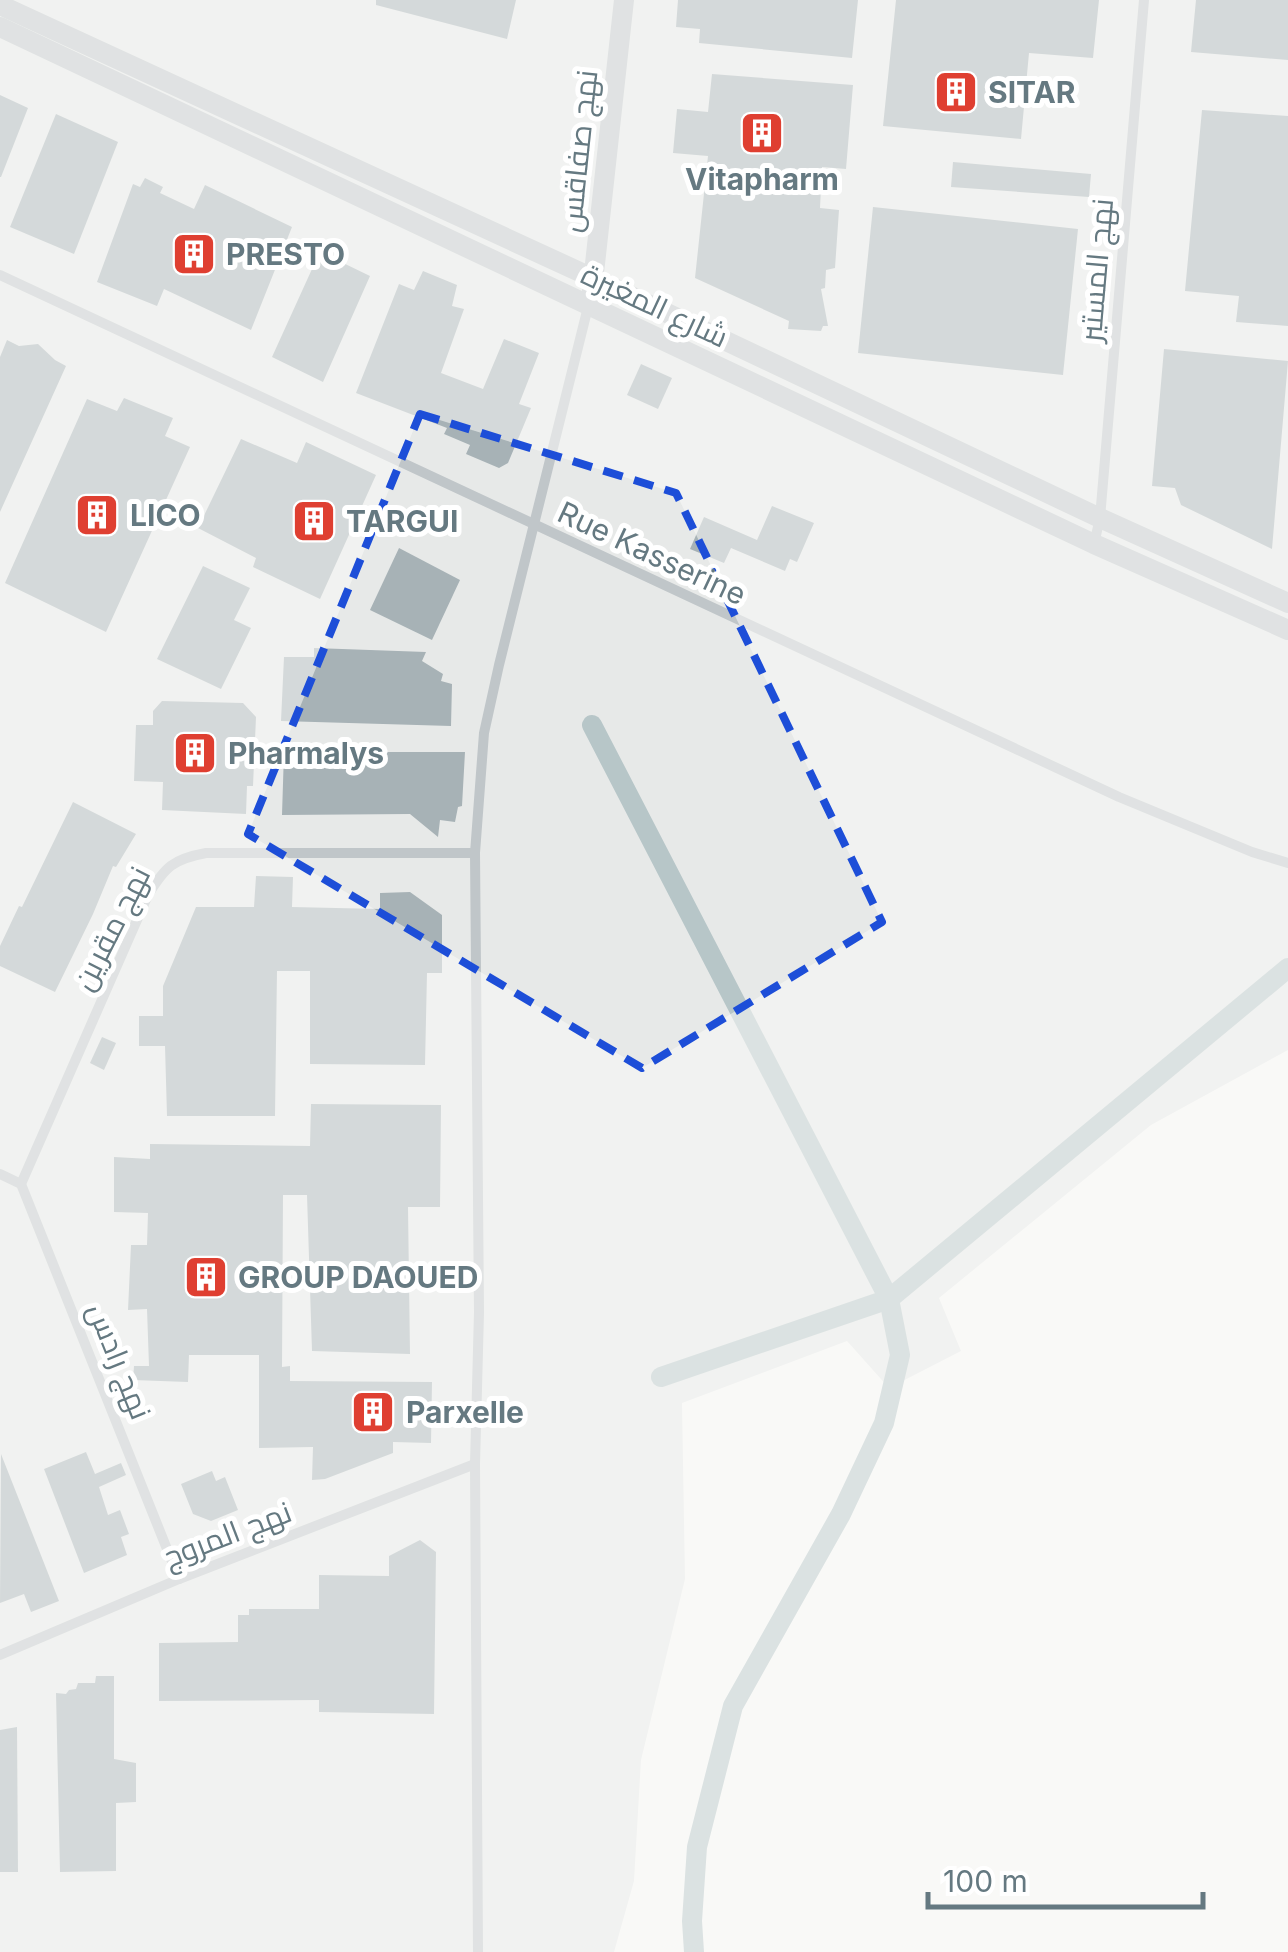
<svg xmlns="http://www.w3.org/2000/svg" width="1288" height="1952" font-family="Inter,Cairo,sans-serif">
	<rect width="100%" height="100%" fill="#f9f9f7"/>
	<polygon fill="#e7e9e8" points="0,0 1288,0 1288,1050 1151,1125 939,1298 961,1351 889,1388 847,1341 682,1403 685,1579 641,1760 634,1881 614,1952 0,1952"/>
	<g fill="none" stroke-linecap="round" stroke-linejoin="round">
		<g stroke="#b7c6c8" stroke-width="20">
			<polyline points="592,725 889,1299 900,1355 884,1423 841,1514 733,1706 697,1847 692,1921 694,1952"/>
			<polyline points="661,1377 889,1299 1288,968"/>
		</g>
	</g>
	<g fill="#a7b2b6">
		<polygon points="376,0 516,0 507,39 376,5"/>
		<polygon points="678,0 858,0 852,58 699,43 700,29 676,27"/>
		<polygon points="896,0 1099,0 1093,58 1029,53 1021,139 883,126"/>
		<polygon points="1196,0 1288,0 1288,60 1191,52"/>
		<polygon points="712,74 853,85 846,169 822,167 820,208 839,210 835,268 826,270 825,288 821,289 828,326 823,326 821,331 788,329 789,321 695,278 708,156 673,153 677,109 708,112"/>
		<polygon points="0,95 28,108 1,177 0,177"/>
		<polygon points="1202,110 1288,116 1288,326 1236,322 1239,296 1185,291"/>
		<polygon points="56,114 118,142 74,254 10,227"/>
		<polygon points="953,162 1091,174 1089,197 951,187"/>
		<polygon points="145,178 163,187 160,193 194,209 205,185 292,227 251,330 164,289 157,306 97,282 133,184 140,187"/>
		<polygon points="873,207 1078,229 1063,375 858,353"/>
		<polygon points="317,258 334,268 337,260 370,276 323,382 272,357"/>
		<polygon points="423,271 457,285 452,306 464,309 441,373 483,389 504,339 539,353 519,404 531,408 508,463 499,468 466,454 470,445 444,434 447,428 356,393 399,284 414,290"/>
		<polygon points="7,340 19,346 38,344 55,360 66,366 0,512 0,357"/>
		<polygon points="1164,349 1288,361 1272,549 1181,505 1175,488 1152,486"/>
		<polygon points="641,364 672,378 658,409 627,395"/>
		<polygon points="124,398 173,418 165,436 190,447 106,632 5,583 87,399 117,411"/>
		<polygon points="241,439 297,463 306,442 376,475 320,599 253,567 256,558 198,528"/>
		<polygon points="772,506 814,523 797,562 790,559 785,571 731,548 724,563 690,549 704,517 757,540"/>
		<polygon points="399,548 460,580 432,640 370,610"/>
		<polygon points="203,566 250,588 234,620 251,628 221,689 157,659"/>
		<polygon points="314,648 426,652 422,661 443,674 441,681 452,684 451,726 281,721 284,657 314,657"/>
		<polygon points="162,701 243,703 256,717 253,786 247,786 246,814 162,810 163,782 134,781 136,725 153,725 153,711"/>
		<polygon points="284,752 465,752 462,806 458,807 455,822 440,820 438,837 410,814 282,815"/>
		<polygon points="73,802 136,834 116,867 113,866 93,914 55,992 0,966 0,946 19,906 22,907"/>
		<polygon points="256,876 293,877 292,907 380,909 380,893 410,892 442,915 442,973 427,973 425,1065 310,1064 310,971 277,971 275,1116 167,1116 165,1046 139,1046 139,1016 163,1016 163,986 196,907 254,907"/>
		<polygon points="102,1037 116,1043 104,1070 90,1063"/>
		<polygon points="311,1104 441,1105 440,1207 408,1207 410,1354 312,1351 307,1195 283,1195 282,1367 290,1366 290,1381 432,1382 431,1443 393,1442 393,1453 325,1479 312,1480 313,1447 259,1448 259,1355 189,1355 188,1382 133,1380 134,1366 149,1366 147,1309 128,1310 131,1245 147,1245 148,1213 114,1212 114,1157 150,1159 150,1144 310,1146"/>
		<polygon points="86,1452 95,1474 121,1463 126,1475 99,1487 108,1515 120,1510 129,1534 121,1537 127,1555 84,1573 44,1469"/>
		<polygon points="1,1454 59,1601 31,1612 24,1594 0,1603"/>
		<polygon points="212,1471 216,1481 225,1477 238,1510 211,1521 193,1514 181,1484"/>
		<polygon points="420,1540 436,1552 434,1714 319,1712 319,1700 159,1701 159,1643 238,1642 238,1615 249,1615 249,1609 319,1609 319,1575 389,1576 389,1556"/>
		<polygon points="96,1676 114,1676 114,1759 136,1763 136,1802 116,1803 116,1871 60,1872 56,1693 66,1694 69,1690 76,1689 78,1683 95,1683"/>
		<polygon points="17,1727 18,1872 0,1872 0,1730"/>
	</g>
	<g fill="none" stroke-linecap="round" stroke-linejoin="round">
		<g stroke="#c0c6c9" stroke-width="10">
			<polyline points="0,275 1119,797 1252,852 1288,863"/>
			<polyline points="1094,544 1100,518 1144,0"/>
			<polyline points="0,1174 21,1184 179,1579"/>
			<path d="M21,1184L148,895C165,867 173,859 206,853H475"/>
			<polyline points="0,1655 179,1579 475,1464"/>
			<polyline points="478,1952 475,1464 479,1312 475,853 484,733 499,665 588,307"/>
		</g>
		<g stroke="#c0c6c9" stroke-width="20">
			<polyline points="0,5 595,279 1100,518 1288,603"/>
			<polyline points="0,27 1094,544 1288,630"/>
			<polyline points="592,291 624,0"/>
		</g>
	</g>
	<path d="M0 0H1288V1952H0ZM420,414L676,493L882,922L642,1068L248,834Z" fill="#f9f9f7" fill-opacity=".55" fill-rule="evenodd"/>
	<path fill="none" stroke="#1d4ed8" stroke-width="8" stroke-dasharray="20 12" stroke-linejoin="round" d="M420,414L676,493L882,922L642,1068L248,834Z"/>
	<defs>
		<g id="building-square" transform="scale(2.25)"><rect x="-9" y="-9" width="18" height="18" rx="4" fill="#df3f31" stroke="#fff"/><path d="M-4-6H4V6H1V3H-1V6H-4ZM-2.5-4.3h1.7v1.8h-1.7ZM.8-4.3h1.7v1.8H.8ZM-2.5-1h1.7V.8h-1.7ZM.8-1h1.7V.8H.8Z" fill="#fff"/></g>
	</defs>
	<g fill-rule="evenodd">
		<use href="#building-square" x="956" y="92"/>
		<use href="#building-square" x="762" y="133"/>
		<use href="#building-square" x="194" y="254"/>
		<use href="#building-square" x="97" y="515"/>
		<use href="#building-square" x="314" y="521"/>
		<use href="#building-square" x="195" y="753"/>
		<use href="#building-square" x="206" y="1277"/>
		<use href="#building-square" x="373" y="1412"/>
	</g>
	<g text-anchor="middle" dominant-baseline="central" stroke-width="10" stroke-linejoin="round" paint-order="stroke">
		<g font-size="30" font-weight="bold" fill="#657981" stroke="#fff" text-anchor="start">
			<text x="988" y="92">SITAR</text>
			<text x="762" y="179" text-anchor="middle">Vitapharm</text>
			<text x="226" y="254">PRESTO</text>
			<text x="130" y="515">LICO</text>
			<text x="346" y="521">TARGUI</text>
			<text x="228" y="753">Pharmalys</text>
			<text x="238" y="1277">GROUP DAOUED</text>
			<text x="406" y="1412">Parxelle</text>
		</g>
		<g font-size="30" fill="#657981" stroke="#fff">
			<text transform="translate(578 151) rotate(-84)">نهج صفاقس</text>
			<text transform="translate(1096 270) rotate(-85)">نهج المستير</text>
			<text transform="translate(655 305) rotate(25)">شارع المغيرة</text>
			<text transform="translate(652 553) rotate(25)">Rue Kasserine</text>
			<text transform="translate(111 928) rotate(-63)">نهج مقرين</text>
			<text transform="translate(120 1361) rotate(68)">نهج رادس</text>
			<text transform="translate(227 1534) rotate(-21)">نهج المروج</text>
		</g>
	</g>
	<path d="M928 1892v15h275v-15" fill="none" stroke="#657981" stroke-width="5"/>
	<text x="943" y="1892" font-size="30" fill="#657981" stroke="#ffffff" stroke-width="8" paint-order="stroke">100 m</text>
</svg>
